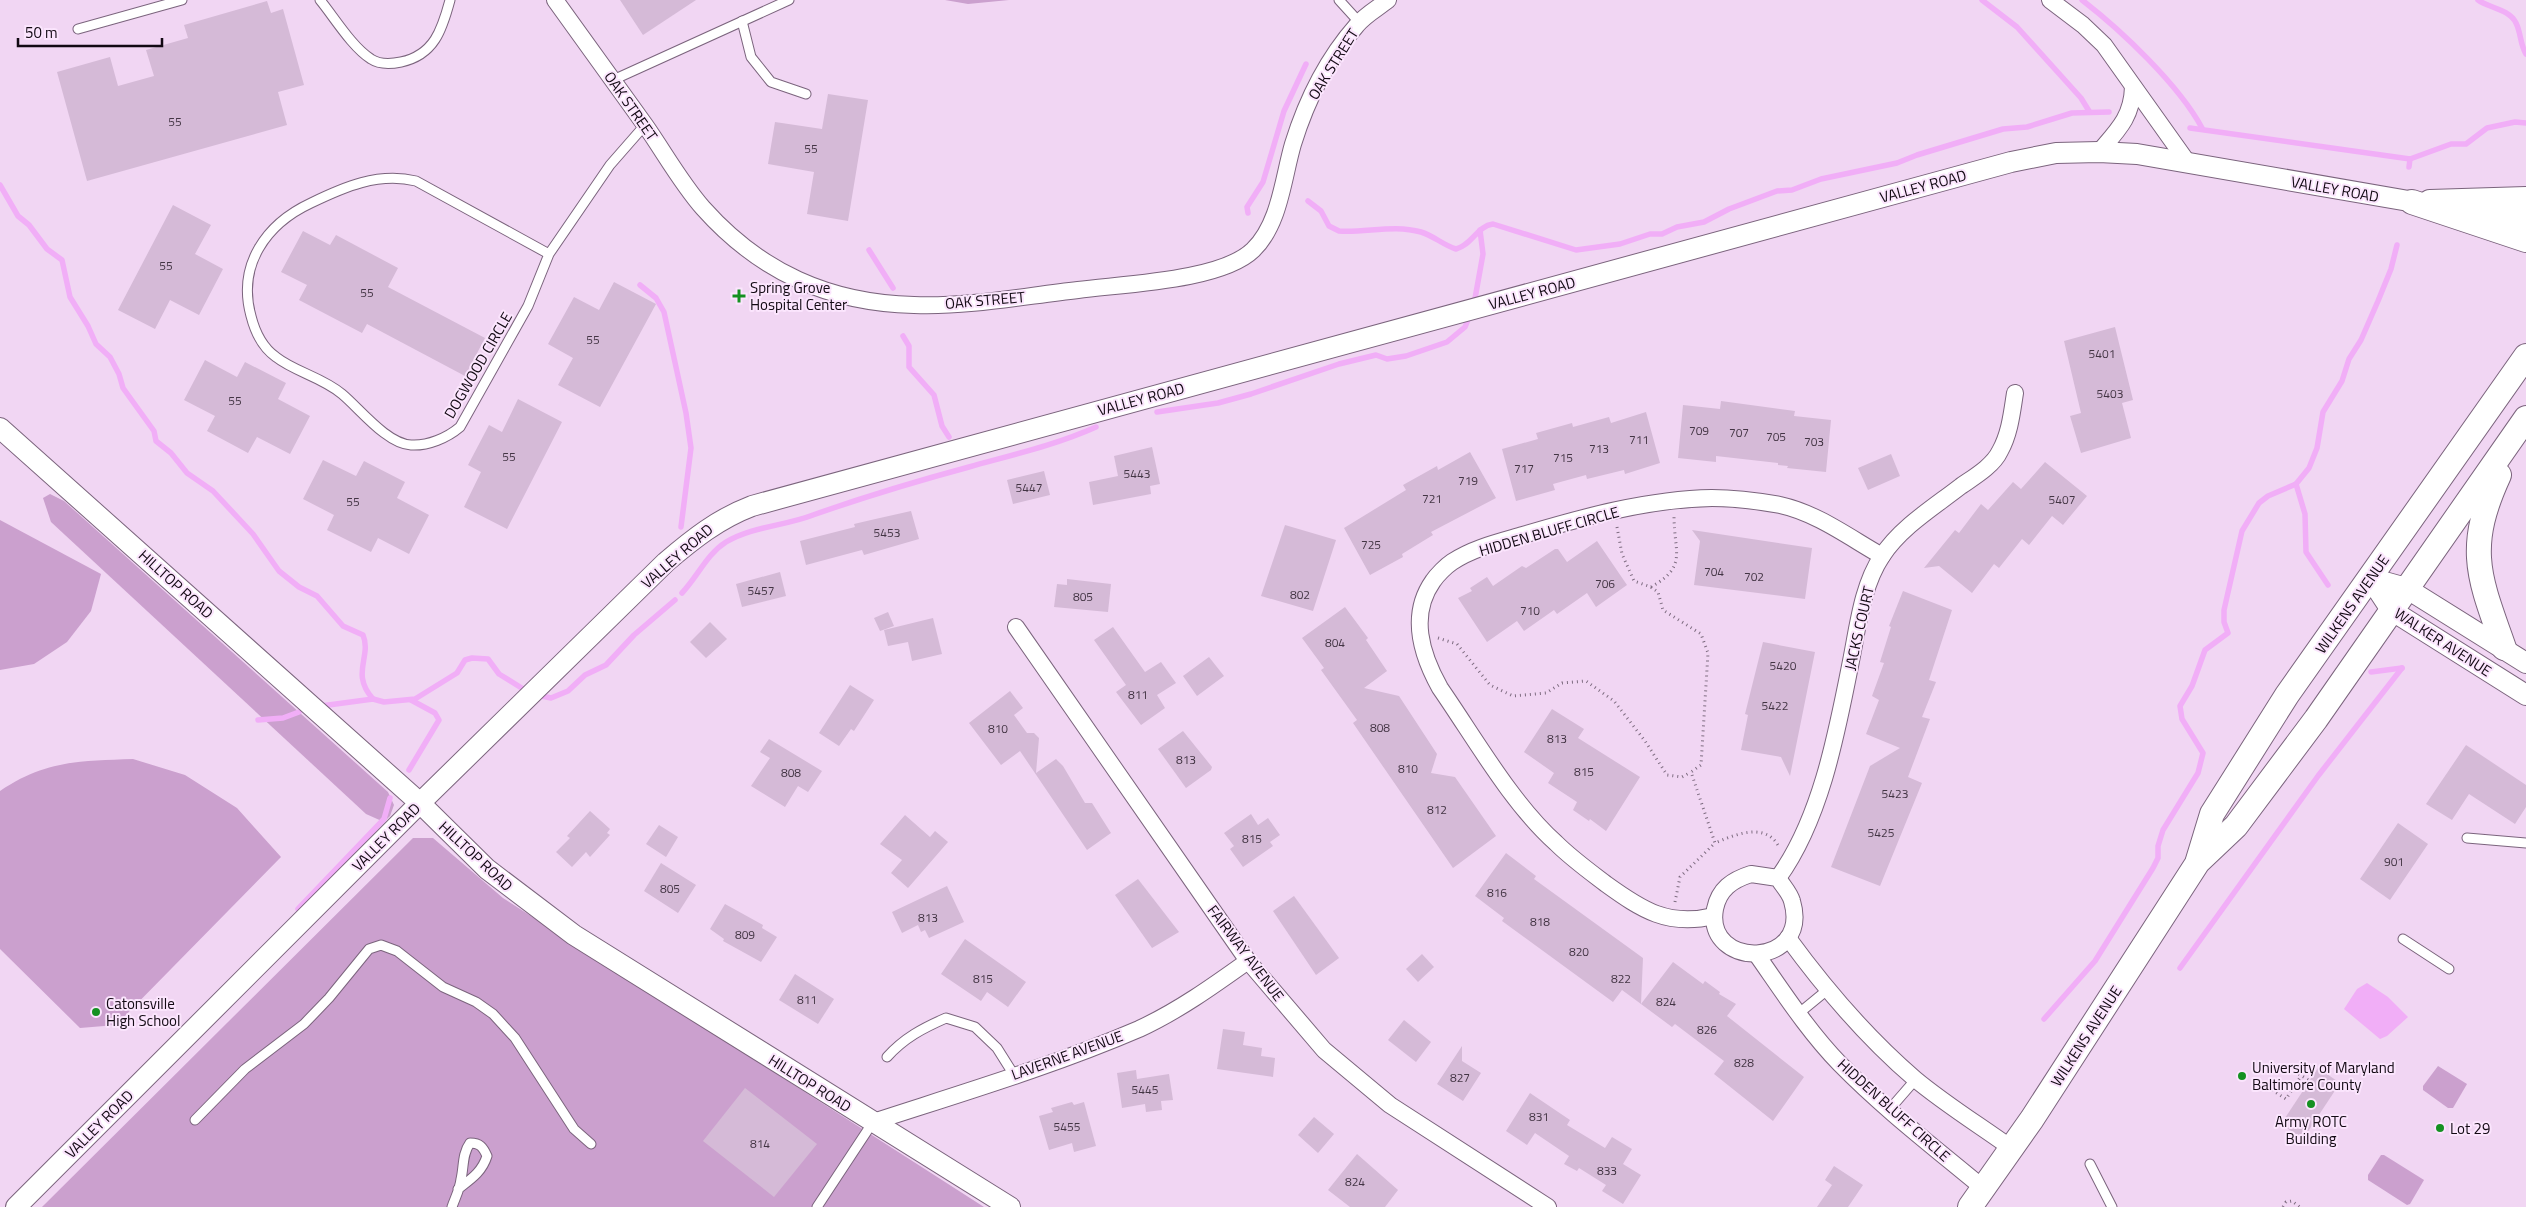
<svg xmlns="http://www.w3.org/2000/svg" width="2526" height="1207" font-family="'Titillium Web',sans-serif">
	<rect width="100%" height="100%" fill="#f1d6f3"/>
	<g fill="#cba0ce">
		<polygon points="945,0 1009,0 968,4"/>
		<polygon points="50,494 64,501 388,792 394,805 390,816 384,822 366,814 51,522 43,498"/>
		<polygon points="0,520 101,574 91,611 67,642 34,664 0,670"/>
		<path d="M133,759L185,775L237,808L281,857L116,1025L80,1028L0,949V791C46,760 80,761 133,759Z"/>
		<polygon points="413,838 433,838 503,898 984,1207 42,1207"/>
		<polygon points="2438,1066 2467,1084 2453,1108 2448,1108 2423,1090 2423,1086"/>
		<polygon points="2381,1155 2384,1155 2424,1180 2410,1204 2407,1205 2368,1180 2368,1175"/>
	</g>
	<polygon fill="#f1aef7" points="2367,983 2388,997 2408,1017 2387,1036 2380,1039 2344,1009 2357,989"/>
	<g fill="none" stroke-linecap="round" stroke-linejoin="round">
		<g stroke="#f1aef7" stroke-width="5.5">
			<polyline points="1982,0 2017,27 2081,98 2089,111"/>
			<path d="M2082,0C2121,30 2179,85 2202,128"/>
			<path d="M2478,0C2489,8 2509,9 2516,23C2521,33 2520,44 2526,54"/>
			<polyline points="2190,128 2410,159 2451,144 2466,144 2487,128 2515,122 2526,123"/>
			<polyline points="2409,167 2410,159"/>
			<path d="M0,185L18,216L29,225L47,249L62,260L70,297L88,326L96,344L110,357L119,374L123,388L154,431L156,441L171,453L187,473L213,491L253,534L279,571L299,587L317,596L343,626L363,635C372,657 350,673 373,699"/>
			<path d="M1308,201L1321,211L1329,226L1339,231C1366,233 1394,224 1421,232C1434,236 1443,245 1456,249C1472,245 1477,226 1493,224L1576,250L1620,244L1650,234H1662L1677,227L1704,222L1729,209L1777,191L1792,190L1821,179L1897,163L1917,155L2003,129L2027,127L2072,113L2109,112"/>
			<polyline points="1248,213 1247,207 1263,182 1284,111 1306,64"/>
			<polyline points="869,250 893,288"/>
			<polyline points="640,285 656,298 664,312 686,413 691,448 681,527"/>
			<polyline points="1474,304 1483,254 1480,230"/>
			<polyline points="903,336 909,346 909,367 934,395 942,426 949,437"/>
			<polyline points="1157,412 1218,403 1251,394 1339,364 1376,355 1387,359 1406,356 1447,342 1465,327 1470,315"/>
			<polyline points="2296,484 2305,514 2306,552 2328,585"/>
			<path d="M682,593C698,576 707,554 726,542C753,526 785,526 813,515C864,497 917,481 969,467C1012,455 1056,445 1096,427"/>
			<polyline points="2371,672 2402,668"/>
			<polyline points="537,695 551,698 568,691 585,675 606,665 634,635 675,600"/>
			<polyline points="321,706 373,699 384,702 415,699 457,673 465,660 472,658 488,659 499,674 528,692"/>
			<polyline points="258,720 283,718 299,712"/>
			<polyline points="409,770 439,720 435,713 411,700"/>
			<polyline points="298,909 384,819 390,798"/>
			<polyline points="2180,968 2318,776 2402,668"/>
			<polyline points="2044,1019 2095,961 2153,868 2158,858 2158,846 2163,830 2198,773 2203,753 2182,719 2180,706 2192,686 2205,650 2228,633 2224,622 2224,610 2242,531 2259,503 2268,496 2296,484 2309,468 2317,448 2323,412 2342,381 2349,359 2361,340 2378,301 2391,269 2397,245"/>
		</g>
	</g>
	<g fill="#d5bad7">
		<polygon points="620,0 696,0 643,35"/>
		<polygon points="267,1 271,13 283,9 304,85 278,92 287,125 87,181 57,72 110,57 118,86 154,76 146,50 188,38 184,25"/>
		<polygon points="828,94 868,100 848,221 807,214 814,172 768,164 775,122 822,129"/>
		<polygon points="173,205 211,225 195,254 223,269 199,315 170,300 155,329 118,310"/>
		<polygon points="303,231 330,245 336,235 398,268 388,287 485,338 465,376 367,324 362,333 299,300 307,285 281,272"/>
		<polygon points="614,282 656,304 600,407 558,385 573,358 548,344 574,297 599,310"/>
		<polygon points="2115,327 2133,400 2122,403 2131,438 2081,453 2070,416 2081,413 2064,341"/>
		<polygon points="205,360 237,377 245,362 286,383 278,399 310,416 290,454 257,437 248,453 207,431 215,416 184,400"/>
		<polygon points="518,399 562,422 507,529 464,507 481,472 468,465 489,425 502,432"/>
		<polygon points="1721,401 1795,411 1794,416 1831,420 1826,472 1787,468 1788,466 1778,465 1778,463 1716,456 1716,462 1678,458 1683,405 1720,409"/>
		<polygon points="1646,412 1660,463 1625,474 1624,470 1587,479 1586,475 1553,484 1555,490 1516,501 1502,449 1538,439 1536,433 1572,423 1573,427 1609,417 1611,423"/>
		<polygon points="1152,447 1160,484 1150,486 1151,494 1093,505 1089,482 1118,476 1114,456"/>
		<polygon points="1470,452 1496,498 1431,532 1433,535 1402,554 1403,557 1370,575 1344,528 1406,490 1403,485 1437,466 1438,470"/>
		<polygon points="1891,454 1900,476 1868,490 1858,468"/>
		<polygon points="323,460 356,476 364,461 405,482 397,498 429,515 409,554 378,538 371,552 327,530 334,515 303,499"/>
		<polygon points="2045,462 2087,496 2063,525 2052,516 2029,545 2022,539 1999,568 1994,564 1972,593 1939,566 1924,568 1955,530 1959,533 1981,504 1988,510 2013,482 2021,489"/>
		<polygon points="1044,471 1050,495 1013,504 1007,480"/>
		<polygon points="911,511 919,539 864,555 862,550 806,565 800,541 855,527 854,524 871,520"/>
		<polygon points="1285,525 1336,540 1313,611 1261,596"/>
		<polygon points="1692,530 1812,548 1805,599 1694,585 1700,541"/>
		<polygon points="1597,541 1627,585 1596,607 1587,593 1557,614 1554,610 1524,631 1517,621 1487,642 1458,598 1472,591 1470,588 1487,577 1493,586 1522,566 1526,568 1555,549 1558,549 1567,562"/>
		<polygon points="780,572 786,596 742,607 736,584"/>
		<polygon points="1067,579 1111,584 1108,612 1054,607 1057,584 1067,585"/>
		<polygon points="1903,591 1952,610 1929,680 1936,682 1922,717 1930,719 1908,777 1922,783 1880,886 1831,867 1870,766 1900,748 1866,734 1879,700 1872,696 1884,663 1880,662 1891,627 1889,626"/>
		<polygon points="1345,607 1368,638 1366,640 1387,671 1364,688 1399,696 1437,754 1431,773 1455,777 1496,836 1453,868 1353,723 1357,720 1321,670 1324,668 1302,638"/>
		<polygon points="888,612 894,626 880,631 874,618"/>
		<polygon points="933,618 942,654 912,661 908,642 888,646 884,630"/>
		<polygon points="710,622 727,639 706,658 690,642"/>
		<polygon points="1113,627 1145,672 1161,662 1176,683 1157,695 1165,708 1141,725 1116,692 1126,685 1094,640"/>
		<polygon points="1763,642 1815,652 1790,776 1781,757 1741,750 1748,715 1745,714"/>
		<polygon points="1209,657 1224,676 1197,696 1183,676"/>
		<polygon points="850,685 874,700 854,731 851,729 839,746 819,733"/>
		<polygon points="1010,691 1023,708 1014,715 1027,733 1034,733 1039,738 1036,773 1056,759 1063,766 1085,803 1092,803 1111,833 1087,850 1020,751 1001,765 969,723"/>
		<polygon points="1552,709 1584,729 1578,738 1640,777 1606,831 1590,819 1589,821 1573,810 1577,802 1548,783 1554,773 1524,752"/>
		<polygon points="1183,731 1212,767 1211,770 1186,788 1158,749"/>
		<polygon points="769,739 822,771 808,792 798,786 785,807 751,786 770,758 760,752"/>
		<polygon points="2466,745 2526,785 2526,807 2515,824 2469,794 2452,820 2426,804"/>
		<polygon points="590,811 610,829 607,833 610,835 590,857 586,852 572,867 556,852 570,838 567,836"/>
		<polygon points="1251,814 1258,825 1268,818 1280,835 1270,842 1273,846 1243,867 1230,849 1234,846 1224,833"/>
		<polygon points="905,815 930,837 935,831 948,842 908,888 891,873 902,860 880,844"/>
		<polygon points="2398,823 2428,844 2390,900 2360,879"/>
		<polygon points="659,825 678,837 666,857 646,844"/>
		<polygon points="1506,853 1536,876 1534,879 1643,958 1641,1004 1622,990 1613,1002 1502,921 1504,918 1475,896"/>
		<polygon points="661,863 696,885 678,913 644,891"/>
		<polygon points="1138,879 1179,932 1152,948 1115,895"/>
		<polygon points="947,886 964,922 929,938 925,930 921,932 918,925 902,933 892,912"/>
		<polygon points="1294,896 1339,958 1316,975 1273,911"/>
		<polygon points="725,904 763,925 762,928 777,937 761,962 723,941 724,939 710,929"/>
		<polygon points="965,939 1026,982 1008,1007 987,992 981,1001 941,974"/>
		<polygon points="1422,954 1434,967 1418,982 1406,969"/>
		<polygon points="1673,962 1703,984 1705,981 1720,992 1719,994 1736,1004 1727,1016 1804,1077 1773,1121 1714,1074 1724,1061 1675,1024 1672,1027 1641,1004"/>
		<polygon points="795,974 834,999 818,1024 779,1000"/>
		<polygon points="1404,1020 1431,1042 1416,1062 1388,1040"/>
		<polygon points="1223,1029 1245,1032 1243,1045 1262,1048 1261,1056 1275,1058 1273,1077 1217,1069"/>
		<polygon points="1462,1046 1462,1061 1481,1073 1463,1101 1437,1084"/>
		<polygon points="2318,1068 2340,1083 2303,1139 2281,1124"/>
		<polygon points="1136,1070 1137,1079 1169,1074 1173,1100 1161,1101 1162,1110 1146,1112 1145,1104 1122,1108 1117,1073"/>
		<polygon points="745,1088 817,1144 774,1197 703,1141"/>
		<polygon points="1530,1093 1570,1120 1567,1125 1605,1148 1612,1137 1632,1149 1623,1164 1641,1175 1623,1204 1602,1191 1606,1185 1579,1168 1577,1171 1564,1164 1569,1156 1535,1133 1527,1145 1506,1131"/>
		<polygon points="1072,1102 1074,1105 1084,1102 1096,1146 1074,1152 1072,1143 1049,1150 1039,1116 1053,1112 1051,1108"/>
		<polygon points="1314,1117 1334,1134 1318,1153 1298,1135"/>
		<polygon points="1357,1154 1398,1190 1385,1207 1350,1207 1328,1190"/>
		<polygon points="1834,1166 1863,1185 1848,1207 1817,1207 1832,1185 1825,1180"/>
	</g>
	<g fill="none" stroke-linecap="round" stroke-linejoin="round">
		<g stroke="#7b647d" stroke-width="11">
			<g id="service">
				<path d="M320,0C334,17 352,47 371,59C380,65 391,64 401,62C434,55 442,30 450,0"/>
				<polyline points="1339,0 1359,22"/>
				<polyline points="742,21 751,57 771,82 806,94"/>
				<polyline points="78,29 182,0"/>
				<polyline points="613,80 789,0"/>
				<path d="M549,254L528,306L460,427C447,438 428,446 411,445C387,444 360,409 342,394C322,377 295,372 276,357C262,347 255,332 251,316C237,265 266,224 311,203C344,187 378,172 416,181L549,254L610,165L645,125"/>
				<polyline points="2467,838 2526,843"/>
				<polyline points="2403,939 2449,969"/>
				<polyline points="1798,1014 1826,991"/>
				<path d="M887,1057C904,1038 923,1028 946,1018L975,1027L997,1048L1014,1075"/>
				<polyline points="1889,1110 1916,1079"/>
				<polyline points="195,1120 245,1069 304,1024 329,998 369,949 381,945 397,951 443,987 476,1002 493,1014 515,1038 574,1129 591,1144"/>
				<polyline points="2090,1164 2112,1207"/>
				<path d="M452,1207C455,1198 460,1189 461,1179C464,1167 462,1154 470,1143C480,1143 483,1147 487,1156C482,1172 471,1179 458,1189"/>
				<polyline points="817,1207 873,1122"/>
			</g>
		</g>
		<g stroke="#7b647d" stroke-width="18">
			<g id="minor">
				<path d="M555,0C585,41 615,83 645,125C664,152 681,183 703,208C760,272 829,303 914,305C968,307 1024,296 1078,290C1123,284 1221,281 1253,250C1280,224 1283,178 1293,144C1306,102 1327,59 1357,25C1365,15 1378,8 1388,0"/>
				<polyline points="2050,0 2083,25 2104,45 2188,163"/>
				<path d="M2099,152C2118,130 2132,117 2133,87"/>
				<polyline points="1016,627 1248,961 1324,1050 1390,1105 1548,1207"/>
				<path d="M1751,874L1778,878C1782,885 1790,893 1792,901C1812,969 1704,970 1715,909C1719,889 1732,880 1751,874Z"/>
				<path d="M1778,878C1821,819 1837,732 1851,661C1858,626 1862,586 1882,556C1901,527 1934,507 1961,486C1974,477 1993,466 2000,451C2010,433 2012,412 2015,393"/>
				<path d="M1714,916C1668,927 1642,910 1606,884C1589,871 1571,858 1556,843C1512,804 1474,737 1440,688C1421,654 1409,615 1433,581C1437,575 1446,566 1452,562C1473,548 1499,542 1523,535C1583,517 1649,499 1712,498C1735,498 1758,501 1780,505C1817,513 1850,538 1882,556"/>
				<path d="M1788,938C1826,990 1866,1037 1915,1079C1945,1104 1979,1125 2011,1148"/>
				<path d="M1757,955C1783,992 1808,1031 1840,1064C1884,1109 1935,1148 1983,1188"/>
				<path d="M873,1122C962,1093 1053,1066 1139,1029C1178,1011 1213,986 1248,961"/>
			</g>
		</g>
		<g stroke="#7b647d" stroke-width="22">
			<g id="tertiary">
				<polyline points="2457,209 2526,220"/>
				<polyline points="0,428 420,803 487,869 574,935 1010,1207"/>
				<polyline points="2370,578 2391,610 2526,695"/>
				<polyline points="2370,578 2406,588 2526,663"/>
				<path d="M16,1207L420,803L666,562C693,539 718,519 752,506L2011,162L2056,153L2099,152L2137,154L2426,204"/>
			</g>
		</g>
		<g stroke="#7b647d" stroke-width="26">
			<g id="secondary">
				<polyline points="2412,202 2526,240"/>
				<polyline points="2430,202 2526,199"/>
				<path d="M2499,475C2465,549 2479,577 2504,648"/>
				<polyline points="2198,860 2212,814 2287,695 2526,356"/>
				<polyline points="1970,1207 2032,1119 2198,862 2236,826 2316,719 2526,418"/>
			</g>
		</g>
		<g stroke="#7e6c80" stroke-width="3" stroke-dasharray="1 4" stroke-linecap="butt">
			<path d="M1617,527L1622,554L1634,581L1651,587C1688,566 1674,553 1674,516"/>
			<path d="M1651,587L1658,592L1663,610L1701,634L1708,653L1701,765L1691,772L1715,843C1734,835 1764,822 1778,845"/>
			<polyline points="1438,638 1457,644 1490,685 1513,696 1546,693 1562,683 1586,681 1614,701 1645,741 1667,775 1682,777 1691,772"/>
			<polyline points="1675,902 1680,877 1715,843"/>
			<polyline points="2286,1066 2310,1081"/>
			<polyline points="2272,1090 2286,1099 2301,1076"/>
			<polyline points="2283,1207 2286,1202 2292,1201 2300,1207"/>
		</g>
		<use href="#service" stroke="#fff" stroke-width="9"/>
		<use href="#minor" stroke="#fff" stroke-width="16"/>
		<use href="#tertiary" stroke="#fff" stroke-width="20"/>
		<use href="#secondary" stroke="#fff" stroke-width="24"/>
	</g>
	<g fill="#149121" stroke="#fbe5fd" stroke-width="2">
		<path d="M736.5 288.5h5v5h5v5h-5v5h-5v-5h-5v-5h5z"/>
		<circle cx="96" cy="1012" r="5"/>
		<circle cx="2242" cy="1076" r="5"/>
		<circle cx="2311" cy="1104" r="5"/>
		<circle cx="2440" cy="1128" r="5"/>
	</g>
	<g text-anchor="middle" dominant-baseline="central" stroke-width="4" stroke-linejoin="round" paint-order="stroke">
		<g font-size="12" fill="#433544">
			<text x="175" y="121">55</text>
			<text x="811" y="148">55</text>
			<text x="166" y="265">55</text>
			<text x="367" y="292">55</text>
			<text x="593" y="339">55</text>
			<text x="2102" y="353">5401</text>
			<text x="2110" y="393">5403</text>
			<text x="235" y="400">55</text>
			<text x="1699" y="430">709</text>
			<text x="1739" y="432">707</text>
			<text x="1776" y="436">705</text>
			<text x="1639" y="439">711</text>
			<text x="1814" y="441">703</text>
			<text x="1599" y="448">713</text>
			<text x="509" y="456">55</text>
			<text x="1563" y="457">715</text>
			<text x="1524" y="468">717</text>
			<text x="1137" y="473">5443</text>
			<text x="1468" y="480">719</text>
			<text x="1029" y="487">5447</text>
			<text x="1432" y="498">721</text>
			<text x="2062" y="499">5407</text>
			<text x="353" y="501">55</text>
			<text x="887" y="532">5453</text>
			<text x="1371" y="544">725</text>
			<text x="1714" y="571">704</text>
			<text x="1754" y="576">702</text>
			<text x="1605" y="583">706</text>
			<text x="761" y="590">5457</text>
			<text x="1300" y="594">802</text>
			<text x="1083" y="596">805</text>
			<text x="1530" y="610">710</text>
			<text x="1335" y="642">804</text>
			<text x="1783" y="665">5420</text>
			<text x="1138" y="694">811</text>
			<text x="1775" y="705">5422</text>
			<text x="1380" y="727">808</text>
			<text x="998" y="728">810</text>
			<text x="1557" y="738">813</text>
			<text x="1186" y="759">813</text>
			<text x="1408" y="768">810</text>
			<text x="1584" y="771">815</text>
			<text x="791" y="772">808</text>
			<text x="1895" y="793">5423</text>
			<text x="1437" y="809">812</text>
			<text x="1881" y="832">5425</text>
			<text x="1252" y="838">815</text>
			<text x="2394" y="861">901</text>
			<text x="670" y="888">805</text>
			<text x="1497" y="892">816</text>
			<text x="928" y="917">813</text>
			<text x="1540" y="921">818</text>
			<text x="745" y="934">809</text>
			<text x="1579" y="951">820</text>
			<text x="983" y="978">815</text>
			<text x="1621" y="978">822</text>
			<text x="807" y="999">811</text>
			<text x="1666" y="1001">824</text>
			<text x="1707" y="1029">826</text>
			<text x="1744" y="1062">828</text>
			<text x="1460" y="1077">827</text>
			<text x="1145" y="1089">5445</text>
			<text x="1539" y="1116">831</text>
			<text x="1067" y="1126">5455</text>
			<text x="760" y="1143">814</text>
			<text x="1607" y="1170">833</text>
			<text x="1355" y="1181">824</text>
		</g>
		<g font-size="15" fill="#120913" stroke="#fbe5fd">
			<text transform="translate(1333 64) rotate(-58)">OAK STREET</text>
			<text transform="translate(631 106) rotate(55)">OAK STREET</text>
			<text transform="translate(1923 186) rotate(-15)">VALLEY ROAD</text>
			<text transform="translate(2335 189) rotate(10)">VALLEY ROAD</text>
			<text transform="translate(1532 293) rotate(-15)">VALLEY ROAD</text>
			<text transform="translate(985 300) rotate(-5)">OAK STREET</text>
			<text transform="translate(478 365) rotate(-60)">DOGWOOD CIRCLE</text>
			<text transform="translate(1141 399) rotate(-15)">VALLEY ROAD</text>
			<text transform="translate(1549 531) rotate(-16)">HIDDEN BLUFF CIRCLE</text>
			<text transform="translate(677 556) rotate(-41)">VALLEY ROAD</text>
			<text transform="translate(176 584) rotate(42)">HILLTOP ROAD</text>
			<text transform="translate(2352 604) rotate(-55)">WILKENS AVENUE</text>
			<text transform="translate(1859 628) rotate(-77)">JACKS COURT</text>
			<text transform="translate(2443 642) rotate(33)">WALKER AVENUE</text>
			<text transform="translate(386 837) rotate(-45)">VALLEY ROAD</text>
			<text transform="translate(476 856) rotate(43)">HILLTOP ROAD</text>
			<text transform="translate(1246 953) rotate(53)">FAIRWAY AVENUE</text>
			<text transform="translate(2086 1036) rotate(-57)">WILKENS AVENUE</text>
			<text transform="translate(1067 1055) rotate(-20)">LAVERNE AVENUE</text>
			<text transform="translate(810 1083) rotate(32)">HILLTOP ROAD</text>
			<text transform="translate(1894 1110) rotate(42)">HIDDEN BLUFF CIRCLE</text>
			<text transform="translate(99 1124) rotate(-45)">VALLEY ROAD</text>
		</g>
		<g font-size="15" fill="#120913" stroke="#fbe5fd" text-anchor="start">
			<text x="750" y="287">Spring Grove<tspan x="750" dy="17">Hospital Center</tspan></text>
			<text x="106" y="1003">Catonsville<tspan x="106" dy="17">High School</tspan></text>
			<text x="2252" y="1067">University of Maryland<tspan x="2252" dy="17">Baltimore County</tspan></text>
			<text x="2311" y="1121" text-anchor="middle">Army ROTC<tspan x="2311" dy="17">Building</tspan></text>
			<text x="2450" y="1128">Lot 29</text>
		</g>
	</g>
	<path d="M18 38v8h144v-8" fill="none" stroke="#120913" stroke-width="2.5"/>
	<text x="25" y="38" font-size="15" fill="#120913" stroke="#fbe5fd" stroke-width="4" paint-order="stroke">50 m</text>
</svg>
